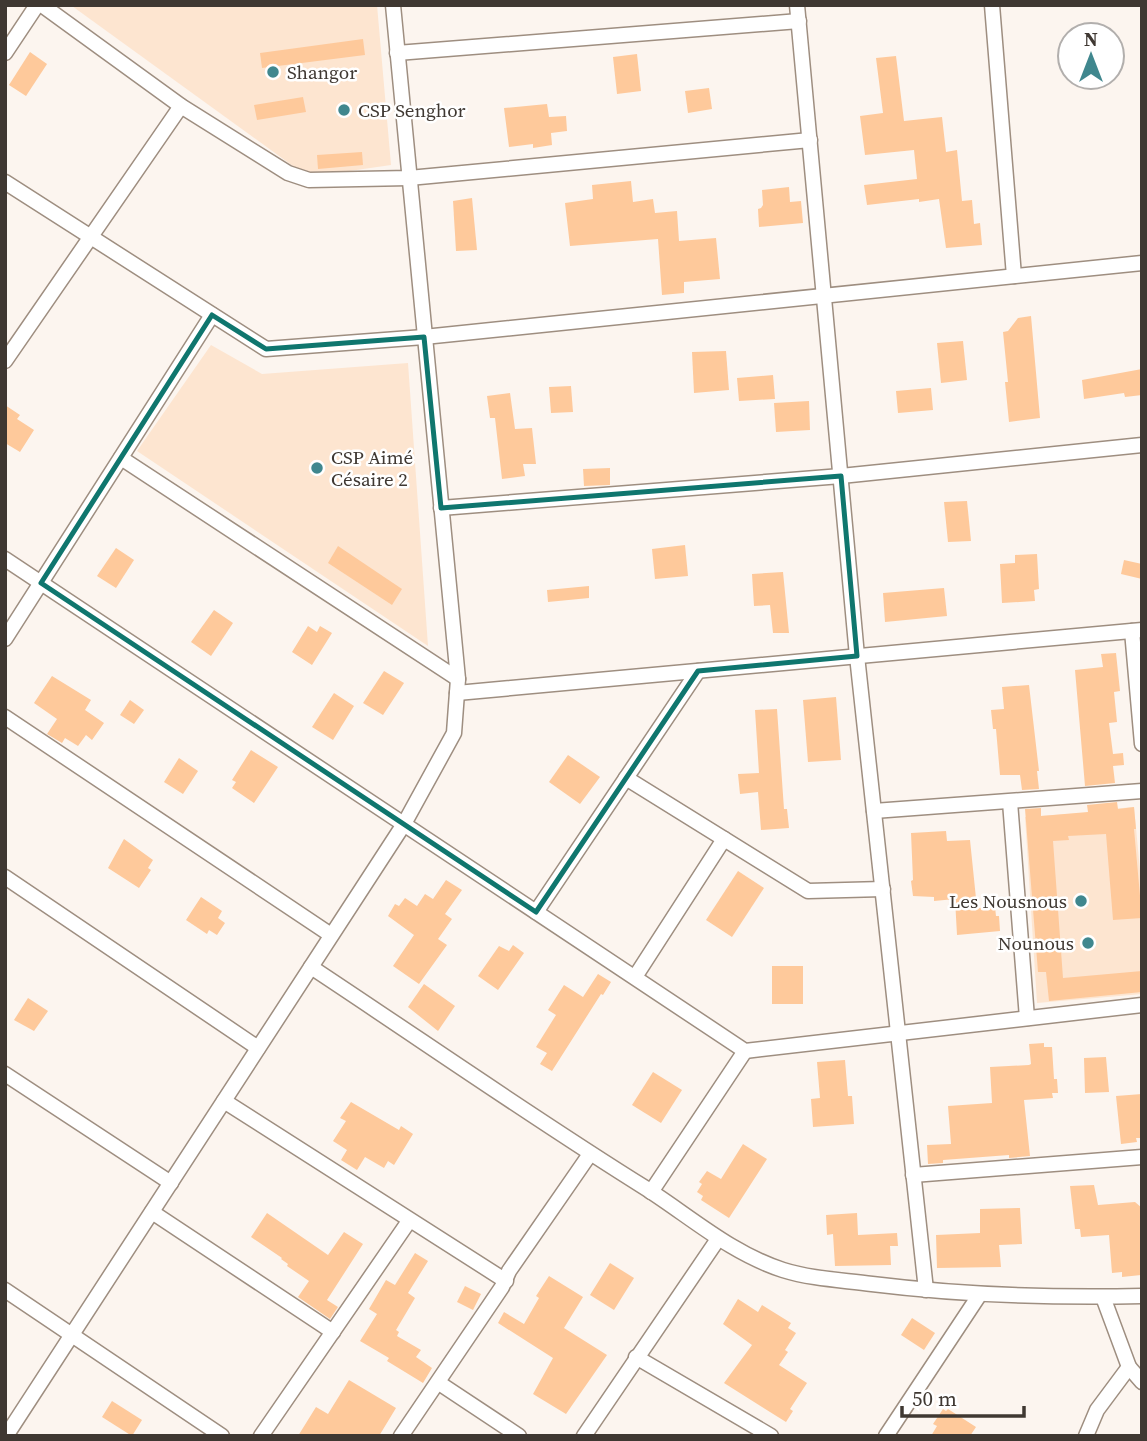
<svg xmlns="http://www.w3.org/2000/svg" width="1147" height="1441" font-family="'Source Serif 4',serif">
	<rect width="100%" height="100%" fill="#fcf5ef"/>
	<g fill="#fde5d0">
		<polygon points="377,5 391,165 308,177 72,6"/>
		<polygon points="211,345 262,374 408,363 428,646 137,451"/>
		<polygon points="1134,807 1142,891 1142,994 1037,1003 1025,817 1098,812 1099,810"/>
	</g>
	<g fill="#fec99b">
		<polygon points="363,39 365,55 262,68 260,53"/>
		<polygon points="30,52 47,64 26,96 9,85"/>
		<polygon points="637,54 641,91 617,94 613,57"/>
		<polygon points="896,56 904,121 942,117 946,152 957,150 962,201 972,200 974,224 980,223 982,245 946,248 939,199 919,202 919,199 867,205 864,185 917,179 914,150 865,155 860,116 883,113 876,58"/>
		<polygon points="709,88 712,109 688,113 685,91"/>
		<polygon points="303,97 306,112 257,120 254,105"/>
		<polygon points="547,104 549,117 566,116 567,131 551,133 552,145 533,148 533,144 509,147 504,108"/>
		<polygon points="362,152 363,165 318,169 317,155"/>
		<polygon points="631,181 633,202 653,199 655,213 677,211 679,241 716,238 720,279 684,282 684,293 662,295 658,239 570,246 565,203 593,199 592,185"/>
		<polygon points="789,187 790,202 801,201 803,223 759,227 758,209 761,208 763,205 762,190"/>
		<polygon points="472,198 477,250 456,251 453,201"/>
		<polygon points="1031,316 1040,418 1009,422 1005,382 1008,382 1003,332 1008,331 1018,318"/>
		<polygon points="963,341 967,380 941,383 937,343"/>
		<polygon points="726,351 729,390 694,393 692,352"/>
		<polygon points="1142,369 1142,395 1125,397 1124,393 1084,399 1082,380"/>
		<polygon points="773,375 775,399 739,401 737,378"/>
		<polygon points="571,386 573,412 551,413 549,387"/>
		<polygon points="931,388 933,410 898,413 896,391"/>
		<polygon points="510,393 515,429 532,428 536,464 523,464 525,476 502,479 495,418 490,418 487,396"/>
		<polygon points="809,401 810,430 776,432 774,403"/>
		<polygon points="5,405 20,415 17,419 34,430 20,452 5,443"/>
		<polygon points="610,468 610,485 584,486 583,469"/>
		<polygon points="967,501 971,541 948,542 944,502"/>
		<polygon points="685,545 688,576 655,579 652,549"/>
		<polygon points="338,546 402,589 392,605 328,563"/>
		<polygon points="116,548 134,560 116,588 97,576"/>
		<polygon points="1037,554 1039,589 1034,590 1035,601 1002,603 1000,564 1015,563 1015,555"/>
		<polygon points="1124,560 1142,564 1142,579 1121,574"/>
		<polygon points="783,572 789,633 773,633 770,605 754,606 752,574"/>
		<polygon points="589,586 589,598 548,602 547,590"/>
		<polygon points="944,588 947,616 885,622 883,593"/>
		<polygon points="214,610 233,623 211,656 191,642"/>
		<polygon points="308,626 317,632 320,626 332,633 312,665 292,652"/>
		<polygon points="1116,653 1120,691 1114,692 1117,722 1109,723 1113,754 1123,753 1124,765 1113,766 1115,783 1085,786 1075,670 1103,667 1101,654"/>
		<polygon points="384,671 404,683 383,715 363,703"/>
		<polygon points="52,676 91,700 85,710 104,723 92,740 86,735 78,746 65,738 62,743 47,734 57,719 34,703"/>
		<polygon points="1029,685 1039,771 1037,771 1039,789 1022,790 1020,775 1000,775 996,729 993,729 991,710 1004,709 1002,687"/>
		<polygon points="334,693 354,706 333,740 312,727"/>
		<polygon points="836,697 841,760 808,762 803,700"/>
		<polygon points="130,700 144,710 134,724 120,715"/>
		<polygon points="777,709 784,809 787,809 789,828 761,830 758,792 740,794 738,774 759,773 755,710"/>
		<polygon points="251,750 278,767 254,803 232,788 236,782 232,780"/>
		<polygon points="568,755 600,777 580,804 549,782"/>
		<polygon points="179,758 198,771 183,794 164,782"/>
		<polygon points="1117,802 1118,809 1134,807 1136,829 1134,829 1142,918 1113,920 1106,834 1068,836 1069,840 1053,841 1063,978 1142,971 1142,992 1049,1001 1046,972 1038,972 1025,809 1041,808 1041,816 1088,812 1087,805"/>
		<polygon points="946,831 947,841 970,840 977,908 995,907 996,916 999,916 1000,931 957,935 955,899 934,901 934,897 913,896 911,881 913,880 911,833"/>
		<polygon points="124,839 153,860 148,868 151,870 139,888 108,868"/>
		<polygon points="738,871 764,888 732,937 706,920"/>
		<polygon points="446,880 462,890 445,914 452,919 438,939 447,945 419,984 393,966 414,935 388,916 395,904 399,906 405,898 417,906 425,894 433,899"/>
		<polygon points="201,897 222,911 218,918 225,923 217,935 209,930 207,934 186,920"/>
		<polygon points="513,945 524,953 498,990 478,976 499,946 509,951"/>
		<rect x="772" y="966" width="31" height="38"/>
		<polygon points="598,974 611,982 603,995 601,994 552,1071 540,1064 547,1053 536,1047 556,1015 548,1010 564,985 583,997"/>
		<polygon points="424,984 455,1006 438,1031 408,1007"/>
		<polygon points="28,998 48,1011 34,1031 14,1020"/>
		<polygon points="1044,1043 1044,1047 1052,1047 1054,1079 1057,1079 1058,1093 1052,1093 1053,1098 1024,1100 1030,1156 1009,1158 1009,1155 943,1160 943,1163 928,1164 927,1145 951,1144 948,1106 992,1103 990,1067 1029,1065 1031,1064 1029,1044"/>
		<polygon points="1106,1057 1109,1092 1085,1093 1084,1058"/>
		<polygon points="845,1060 848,1096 852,1096 854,1124 813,1127 811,1099 820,1098 817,1062"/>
		<polygon points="653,1072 682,1090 661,1123 632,1105"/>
		<polygon points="1142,1094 1142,1138 1136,1138 1137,1142 1121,1144 1116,1096"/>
		<polygon points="351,1102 399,1130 401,1126 413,1134 394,1165 388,1161 384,1168 365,1157 357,1170 341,1160 347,1150 333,1141 346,1121 340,1118"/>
		<polygon points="743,1144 767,1159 729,1218 701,1200 703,1196 697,1192 702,1184 699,1182 707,1171 721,1179"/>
		<polygon points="1094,1185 1098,1205 1135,1202 1142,1208 1141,1275 1122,1277 1122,1272 1112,1273 1109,1235 1081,1237 1080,1229 1075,1229 1070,1186"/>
		<polygon points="1020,1208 1022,1244 999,1245 1001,1267 937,1268 936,1235 980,1233 980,1209"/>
		<polygon points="267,1213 328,1255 344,1232 363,1244 327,1300 338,1307 330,1319 298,1297 309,1281 287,1266 288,1264 281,1259 282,1258 251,1237"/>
		<polygon points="857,1213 858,1235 897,1233 898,1246 890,1246 891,1265 835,1266 833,1234 827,1235 826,1215"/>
		<polygon points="415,1253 428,1261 408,1293 415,1298 396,1330 399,1332 397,1336 421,1350 416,1357 432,1368 423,1383 387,1361 389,1358 360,1341 377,1314 369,1309 386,1280 395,1285"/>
		<polygon points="610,1263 634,1278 614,1310 590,1295"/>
		<polygon points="549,1276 583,1297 564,1328 607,1355 566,1414 533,1394 553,1358 498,1323 504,1312 524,1324 539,1298 536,1296"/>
		<polygon points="465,1286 481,1294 473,1310 457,1302"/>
		<polygon points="738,1299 758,1312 762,1305 791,1323 788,1328 796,1333 785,1350 788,1352 779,1365 807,1383 790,1409 793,1411 786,1422 724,1383 752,1345 723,1324"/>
		<polygon points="912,1318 935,1333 924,1350 901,1335"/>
		<polygon points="349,1380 396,1408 379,1436 298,1436 316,1407 328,1414"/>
		<polygon points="112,1401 142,1420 132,1436 102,1417"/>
		<polygon points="943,1409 946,1411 948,1409 976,1427 970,1436 931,1436 937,1426 933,1424"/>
	</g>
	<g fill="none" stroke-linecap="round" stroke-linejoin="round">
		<g stroke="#9e8e80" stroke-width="17">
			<g id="minor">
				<polyline points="42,5 181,106 288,173 309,180 409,178 810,140"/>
				<polyline points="797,5 857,656 926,1290"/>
				<polyline points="992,5 1014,276"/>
				<polyline points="5,53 37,5"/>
				<polyline points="397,53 799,21"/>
				<polyline points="5,182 266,349 424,337 1142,263"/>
				<polyline points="5,361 181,106"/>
				<polyline points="121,458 458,679"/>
				<polyline points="441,508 841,476 1142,445"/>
				<polyline points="5,559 745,1051 1142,1005"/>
				<polyline points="1132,631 1142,744"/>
				<polyline points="5,639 212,315"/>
				<polyline points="457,693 1142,630"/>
				<polyline points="5,717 331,935"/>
				<polyline points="626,778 808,891 883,889"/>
				<polyline points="1010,802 1027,1018"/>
				<polyline points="874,811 1142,791"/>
				<polyline points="5,877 258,1048"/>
				<polyline points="536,912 698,671"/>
				<path d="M311,967C423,1041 533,1118 647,1189C692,1218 731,1253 783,1270C812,1279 842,1280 872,1284C961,1295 1052,1298 1142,1296"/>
				<polyline points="635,977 724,839"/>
				<polyline points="5,1074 171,1183"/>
				<polyline points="224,1101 506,1281"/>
				<polyline points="913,1175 1142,1157"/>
				<polyline points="651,1192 745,1051"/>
				<polyline points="152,1212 333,1332"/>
				<polyline points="5,1290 222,1436"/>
				<polyline points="1103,1297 1129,1367 1142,1382"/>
				<polyline points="636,1357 771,1436"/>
				<polyline points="439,1383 519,1436"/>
				<polyline points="6,1436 404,824 454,733 458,679 393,5"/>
				<polyline points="261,1436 409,1221"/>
				<polyline points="401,1436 502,1287 509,1271 590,1154"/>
				<polyline points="584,1436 718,1239"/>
				<polyline points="886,1436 980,1294"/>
				<polyline points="1086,1436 1097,1410 1129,1367"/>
			</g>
		</g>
		<use href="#minor" stroke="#fff" stroke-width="14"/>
	</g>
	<path fill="none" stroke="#0f766e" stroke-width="5" stroke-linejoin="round" d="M212,315L266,349L424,337L441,508L841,476L857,656L698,671L536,912L41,583Z"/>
	<g fill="#40878e" stroke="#fff" stroke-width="2.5">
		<circle cx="273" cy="72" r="7"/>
		<circle cx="344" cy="110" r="7"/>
		<circle cx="317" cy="468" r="7"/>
		<circle cx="1081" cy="901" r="7"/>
		<circle cx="1088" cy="943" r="7"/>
	</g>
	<g text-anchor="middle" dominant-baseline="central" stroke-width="5" stroke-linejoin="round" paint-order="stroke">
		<g font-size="19" fill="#3f3832" stroke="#fff" text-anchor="start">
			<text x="287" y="72">Shangor</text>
			<text x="358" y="110">CSP Senghor</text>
			<text x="331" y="457">CSP Aimé<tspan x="331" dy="22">Césaire 2</tspan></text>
			<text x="1067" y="901" text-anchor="end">Les Nousnous</text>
			<text x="1074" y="943" text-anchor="end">Nounous</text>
		</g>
	</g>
	<rect width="1147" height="1441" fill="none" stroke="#3f3832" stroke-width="14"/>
	<g transform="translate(1091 56)"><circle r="33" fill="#ffffff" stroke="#b2afad" stroke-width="2"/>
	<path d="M0-5L12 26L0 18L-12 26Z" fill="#40878e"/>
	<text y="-10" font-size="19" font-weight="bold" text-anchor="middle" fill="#3f3832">N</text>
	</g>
	<path d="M902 1406v10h122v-10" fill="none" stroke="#3f3832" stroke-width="3.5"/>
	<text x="912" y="1406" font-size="21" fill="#3f3832" stroke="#ffffff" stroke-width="5" paint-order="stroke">50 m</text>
</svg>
